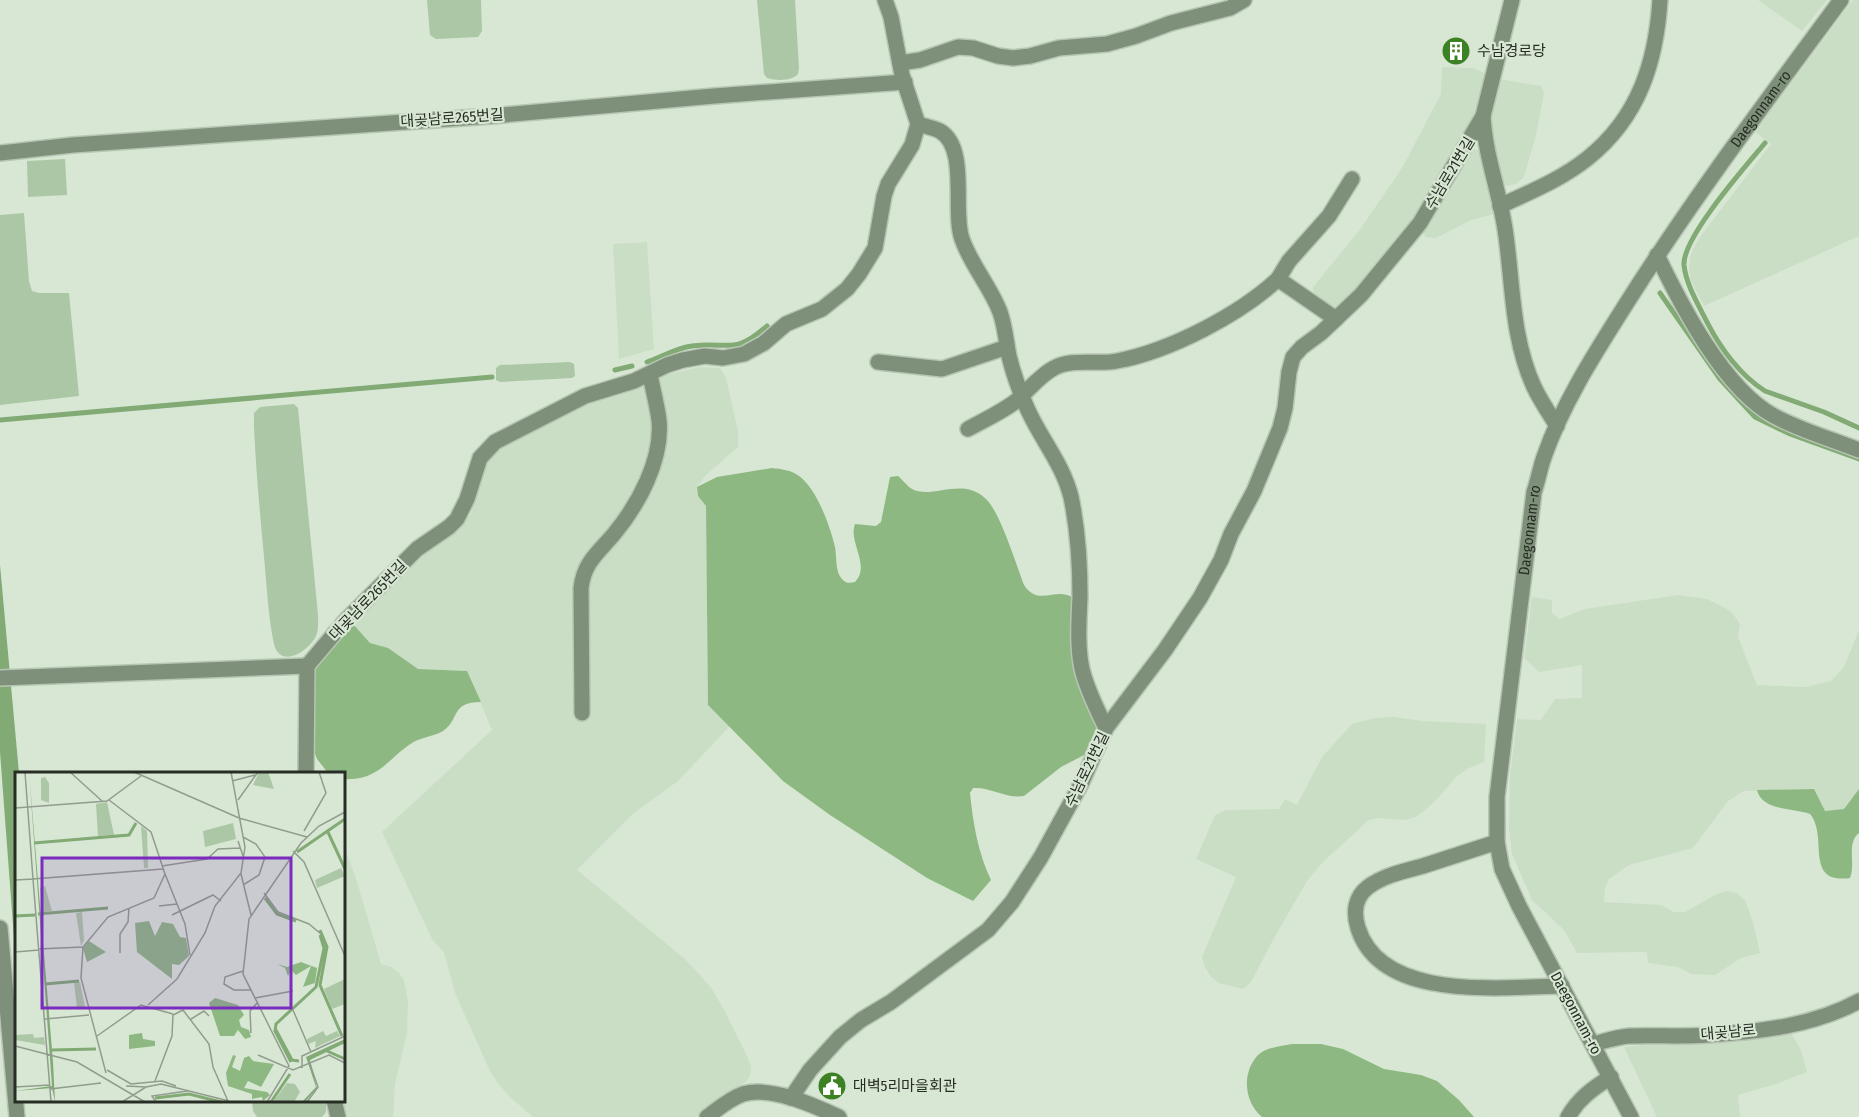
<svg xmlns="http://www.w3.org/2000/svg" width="1859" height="1117" font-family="'Fira Sans Condensed','Noto Sans KR',sans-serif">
	<rect width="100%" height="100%" fill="#d8e7d4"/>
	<g fill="#cadec5">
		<polygon points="1758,0 1827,0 1802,31"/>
		<polygon points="1853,0 1859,0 1859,236 1704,306 1691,281 1689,271 1690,258 1693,249 1700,237 1771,144 1755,132"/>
		<polygon points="1442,67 1473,68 1487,74 1470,124 1411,224 1358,290 1340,307 1331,306 1314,293 1313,287 1359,231 1402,168 1441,94"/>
		<polygon points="1499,79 1541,86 1544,93 1536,135 1524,177 1516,184 1508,186 1501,183 1492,134 1492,114"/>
		<polygon points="1474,149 1480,151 1484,158 1494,214 1471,220 1436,238 1426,237 1421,231 1468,153"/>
		<polygon points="647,242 654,349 619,359 613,244"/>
		<polygon points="700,367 720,368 726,378 738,431 738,447 706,475 697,487 698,496 706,506 708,705 730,726 678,781 634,813 577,870 685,959 701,976 712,989 724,1010 748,1058 751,1067 750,1076 746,1082 727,1093 696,1117 533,1117 510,1097 497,1082 490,1071 455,993 444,953 432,939 382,832 492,730 467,671 418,669 388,649 370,643 353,624 408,564 463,523 471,514 485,463 504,444 571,408 632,389 664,375"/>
		<polygon points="1678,595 1707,599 1731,611 1740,624 1738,637 1757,685 1806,687 1831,681 1844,667 1859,630 1859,789 1844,809 1825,811 1813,789 1744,791 1728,801 1693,848 1629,865 1609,879 1605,888 1604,902 1661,905 1674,912 1685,912 1717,894 1726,891 1736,893 1745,900 1753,922 1760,953 1741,958 1715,975 1691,974 1678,967 1648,963 1647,952 1577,953 1564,930 1532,900 1512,854 1509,830 1510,776 1517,719 1541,720 1555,699 1582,698 1582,665 1539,672 1524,658 1532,597 1552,600 1552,613 1559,619 1585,609"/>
		<polygon points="1393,717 1423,721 1486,724 1484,762 1469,768 1456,777 1437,799 1423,812 1413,818 1404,820 1377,818 1369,820 1323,862 1307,881 1273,940 1251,982 1243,989 1219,983 1211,977 1205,967 1202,957 1236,877 1196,859 1215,815 1226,810 1279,809 1285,799 1297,805 1322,757 1352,724 1375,718"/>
		<polygon points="344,847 355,875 381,964 391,967 399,973 404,980 408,1002 407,1033 395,1084 393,1117 344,1117 340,1101 344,1100"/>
		<polygon points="1790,1031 1801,1050 1807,1072 1776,1084 1738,1095 1740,1117 1657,1117 1624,1047 1642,1045 1696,1044"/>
	</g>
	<g fill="#acc7a5">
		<polygon points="427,0 481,0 482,31 478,37 436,39 430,35"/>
		<path d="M757,0H795L799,68L798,74C792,81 777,81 767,78L764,74Z"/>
		<polygon points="65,159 67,195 28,197 27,161"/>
		<polygon points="24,213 29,281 32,291 39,293 69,293 79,396 0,405 0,215"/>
		<polygon points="570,362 574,364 575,376 572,378 500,382 496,380 496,368 500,365"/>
		<path d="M294,404L298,408L318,615C318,623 319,631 315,638C307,652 280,669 274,644C268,616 267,586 264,557C260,514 256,471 254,427V413L260,407Z"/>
		<polygon points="252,1101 326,1101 326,1112 322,1117 257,1117 253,1111"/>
	</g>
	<g fill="#8eb882">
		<path d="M772,468C781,469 791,470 799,476C817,489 830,526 835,547C837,557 835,572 842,579C846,584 850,583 855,582C871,566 848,542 855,524L876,526L881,522L890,477L898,476C902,479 907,486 912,489C932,500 964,475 987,500C1001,515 1016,564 1024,585C1039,607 1054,587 1072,597L1097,732L1088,753L1061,767L1024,796C1007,799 991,787 973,788L970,793C973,823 978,853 991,880L973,901L927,878L830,815L783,781L708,705L706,506L698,496L697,487L717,477Z"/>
		<path d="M353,624L370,643L388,648L418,669L467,671L481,702C450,702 460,720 443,731C433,737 421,737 412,743C387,759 379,781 344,779V774L328,773L317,759L314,751L309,681L316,662Z"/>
		<path d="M1814,789L1825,811L1844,809L1859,789V833C1846,843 1856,864 1850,878C1803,884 1829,837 1810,814C1793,808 1762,811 1757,790Z"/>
		<path d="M1293,1044H1321L1343,1049L1384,1069L1421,1075L1437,1081L1459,1100L1474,1117H1262C1245,1103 1241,1075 1257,1056C1265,1047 1282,1046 1293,1044Z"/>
	</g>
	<polygon fill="#81aa75" points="0,565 19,773 16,774 16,965 0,752"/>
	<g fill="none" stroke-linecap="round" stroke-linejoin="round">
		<g stroke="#81aa75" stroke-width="5">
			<path d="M1765,143C1746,166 1682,238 1684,265C1686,285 1699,306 1708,324C1721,349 1741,376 1765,391L1824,412L1859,428"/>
			<polyline points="1660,293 1720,379 1755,417 1790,434 1859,459"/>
			<path d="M647,362C662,357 676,348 692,346C729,341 733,356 767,326"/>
			<polyline points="615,370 632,366"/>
			<polyline points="0,420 492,377"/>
		</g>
		<g stroke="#b8c5b4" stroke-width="18">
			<g id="minor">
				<polyline points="900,63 920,60 958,47 973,48 998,56 1013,58 1030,56 1059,48 1107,44 1136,36 1171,23 1230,8 1244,0"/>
				<path d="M1483,116C1485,155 1499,190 1505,229C1513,281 1511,337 1534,387C1540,400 1549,413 1557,426"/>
				<path d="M918,124C925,126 934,128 940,131C969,148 952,212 962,239C971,265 990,286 1000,312C1005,326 1006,341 1009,356C1013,373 1020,392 1027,408C1040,438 1063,464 1071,497C1078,530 1080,564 1080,597C1079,620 1077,646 1082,669C1087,690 1097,709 1106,728"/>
				<polyline points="0,153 73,145 492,116 714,96 905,82"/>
				<path d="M1500,206C1530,192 1562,179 1588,158C1639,117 1656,62 1660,0"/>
				<path d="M1657,255C1681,305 1724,389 1774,416C1800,430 1831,439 1859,450"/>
				<polyline points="1278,279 1289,261 1329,216 1352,179"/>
				<polyline points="878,362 942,369 1007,347"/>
				<path d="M968,429C984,420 1002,412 1016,401C1028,391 1040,375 1054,368C1072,358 1097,365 1117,361C1170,351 1239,315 1278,279L1336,319"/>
				<polyline points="0,678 307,666"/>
				<path d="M582,713L581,588C584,562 598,553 614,534C638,505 663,460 659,420C657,405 653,390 650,375"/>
				<polyline points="306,774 307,666 346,620 417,549 449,527 457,519 467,499 480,458 495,442 585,396 634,381 667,365 683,360 705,356 723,358 744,354 764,343 786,324 822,309 847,289 859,274 875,248 884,196 888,184 912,145 918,124 902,75 891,17 885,0"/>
				<path d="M1497,842C1472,850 1448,858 1423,866C1405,871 1384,875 1368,887C1355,897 1353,912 1358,928C1381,1002 1501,987 1562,986"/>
				<polyline points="0,928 17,1117"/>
				<path d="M1593,1044C1605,1041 1617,1037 1629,1036C1655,1035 1681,1037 1707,1035C1759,1032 1813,1026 1859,1001"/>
				<polyline points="791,1098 810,1070 840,1037 861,1020 891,1002 988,930 1012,902 1041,857 1081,784 1106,728 1165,650 1200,598 1221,560 1231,534 1254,491 1280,428 1285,408 1289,372 1293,357 1302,347 1321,333 1361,295 1420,223 1483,116 1512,0"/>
				<polyline points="334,1100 338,1117"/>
				<path d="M707,1117C718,1109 729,1099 743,1094C771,1086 813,1105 839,1117"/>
				<path d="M1568,1117C1578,1099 1593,1088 1611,1077"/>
				<path id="s1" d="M1631,1117L1519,906L1502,869L1497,842V797L1534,492C1538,481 1540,468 1544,457C1563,402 1597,350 1628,301C1694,197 1768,99 1841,0"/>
			</g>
		</g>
		<use href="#minor" stroke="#7e9079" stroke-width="15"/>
	</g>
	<defs>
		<g id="building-disc" transform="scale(1.5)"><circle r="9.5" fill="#3c8124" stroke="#d8e7d4"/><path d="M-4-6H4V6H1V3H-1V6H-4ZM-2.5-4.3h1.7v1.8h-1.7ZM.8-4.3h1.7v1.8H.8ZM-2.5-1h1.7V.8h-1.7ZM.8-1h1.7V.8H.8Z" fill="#fff"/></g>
		<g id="civic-disc" transform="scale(1.5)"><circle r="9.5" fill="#3c8124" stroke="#d8e7d4"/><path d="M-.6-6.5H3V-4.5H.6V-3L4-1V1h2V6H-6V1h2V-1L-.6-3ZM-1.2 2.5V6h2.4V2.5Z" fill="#fff"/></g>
	</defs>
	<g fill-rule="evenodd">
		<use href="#building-disc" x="1456" y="51"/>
		<use href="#civic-disc" x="832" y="1086"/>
	</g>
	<g text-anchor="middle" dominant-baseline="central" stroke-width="4.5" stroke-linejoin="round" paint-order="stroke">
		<g font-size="15" fill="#272c25" stroke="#d8e7d4" text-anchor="start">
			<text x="1477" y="51">수남경로당</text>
			<text x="853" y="1086">대벽5리마을회관</text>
		</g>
		<g font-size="15" fill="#272c25" stroke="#d8e7d4">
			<text stroke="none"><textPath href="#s1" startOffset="1107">Daegonnam-ro</textPath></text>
			<text transform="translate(452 118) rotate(-4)">대곶남로265번길</text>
			<text transform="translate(1450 173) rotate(-59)">수남로21번길</text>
			<text stroke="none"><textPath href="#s1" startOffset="621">Daegonnam-ro</textPath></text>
			<text transform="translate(368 600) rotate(-46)">대곶남로265번길</text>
			<text transform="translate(1087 769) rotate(-64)">수남로21번길</text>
			<text transform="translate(1576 1013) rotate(62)">Daegonnam-ro</text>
			<text transform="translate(1728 1032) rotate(-5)">대곶남로</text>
		</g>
	</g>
	<g transform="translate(15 772)">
		<rect width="330" height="330" fill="#d8e7d4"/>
		<path d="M244,0H253L259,17L238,13ZM30,5L34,11V31L26,28V6ZM92,30L99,63L83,64L81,32ZM218,51L221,67L190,75L188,59ZM126,54L132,59L133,96H129ZM326,96L330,104L302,116L300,108ZM30,114L37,139L27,140L25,116ZM67,140L69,168L66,174L61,141ZM330,207V232L317,237L309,217ZM65,210L70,235L62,236L59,211ZM308,259L311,264L322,259L325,264L300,276L301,269L293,272L292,267ZM18,262L19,266L29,265L30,273L0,268V263ZM272,311L280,312L285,320L279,330H258Z" fill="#acc7a5"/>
		<path d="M134,149L140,164L147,150L158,152L165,165L171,166L174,184L164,193L157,192V207L122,180L120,151ZM74,169L91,180L72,190L68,176ZM286,190L302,196L300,211L288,215L296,194L281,203L276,198L273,204L270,196L262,192L272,195ZM200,226L223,233L229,243L224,248L226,255L234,258L236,265L230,267L223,258L219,264H205L194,231ZM127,261L128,267L140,269V274L114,277V263ZM218,283L221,284L217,295L225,299L229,286L234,284L238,289L259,292L246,315L233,309L229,316L252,320L255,323L248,329L247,325L237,327V322L213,314L211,301Z" fill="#8eb882"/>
		<path d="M14,0L38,290L40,330L37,316L0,319L37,314ZM330,267V271L295,288L302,316L290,330H287L301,315L291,285Z" fill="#81aa75"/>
		<path fill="none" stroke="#81aa75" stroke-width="3" d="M312,58L330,97M19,71L114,63L121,51M282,80L330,47M250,126L262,142L281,149M23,142L93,136M0,144L20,143M305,158L312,175L305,213L327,264M30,212L64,209M261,258L277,288L284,289M37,278L81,277M312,279L330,287M276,290L260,259L261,252L301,215L309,176L305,163M140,326L174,322L206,330M256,330L275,302"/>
		<path fill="none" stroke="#919c8e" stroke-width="1.5" d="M55,0L87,29M119,0L224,46L292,65M217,9L240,3M223,28L243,0M0,36L92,29L126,4M289,59L311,21L304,0M223,69L229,87M278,79L289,90L330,184M147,94L192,87L203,77L225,76M150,102L170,152L175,183M226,102L236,143M0,108L18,107L10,0M228,113L244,103L250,85L241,72L228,65M249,121L263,140L294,152L306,162M144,134L162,132M157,143L198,123L206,129M23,177L68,175M0,180L24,178M105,181V162L113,150L114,136M228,199L210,205L209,212L219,218H236M240,226L278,219M133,233L162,207L190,161L200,134L226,101L230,75L216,0M278,238L296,280M30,247L74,243M176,247L189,239L194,244M236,261L235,239L243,230M82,264L126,233L158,242M0,274L62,290L130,330M243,283L278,298L314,283L330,291M287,296V284L330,264M92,298L116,312L147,309L161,314M91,301L66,206L68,175L93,145L139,126L150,102L136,60L94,28M140,309L157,264L158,243L168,238L194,272L198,295L213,329M111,314L131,315M0,315L35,313M35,317L86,311M36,330L18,107L148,97M107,330L131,315L146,312L214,329M141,330L137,324L172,319M252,330L274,294L228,202L234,147L286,71L304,54L330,40M292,330L303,315L295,292"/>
		<path fill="#7b2cbf" fill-opacity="0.15" stroke="#7b2cbf" stroke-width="3" d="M27,86H276V236H27Z"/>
		<rect width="330" height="330" fill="none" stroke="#272c25" stroke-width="3"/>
	</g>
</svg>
